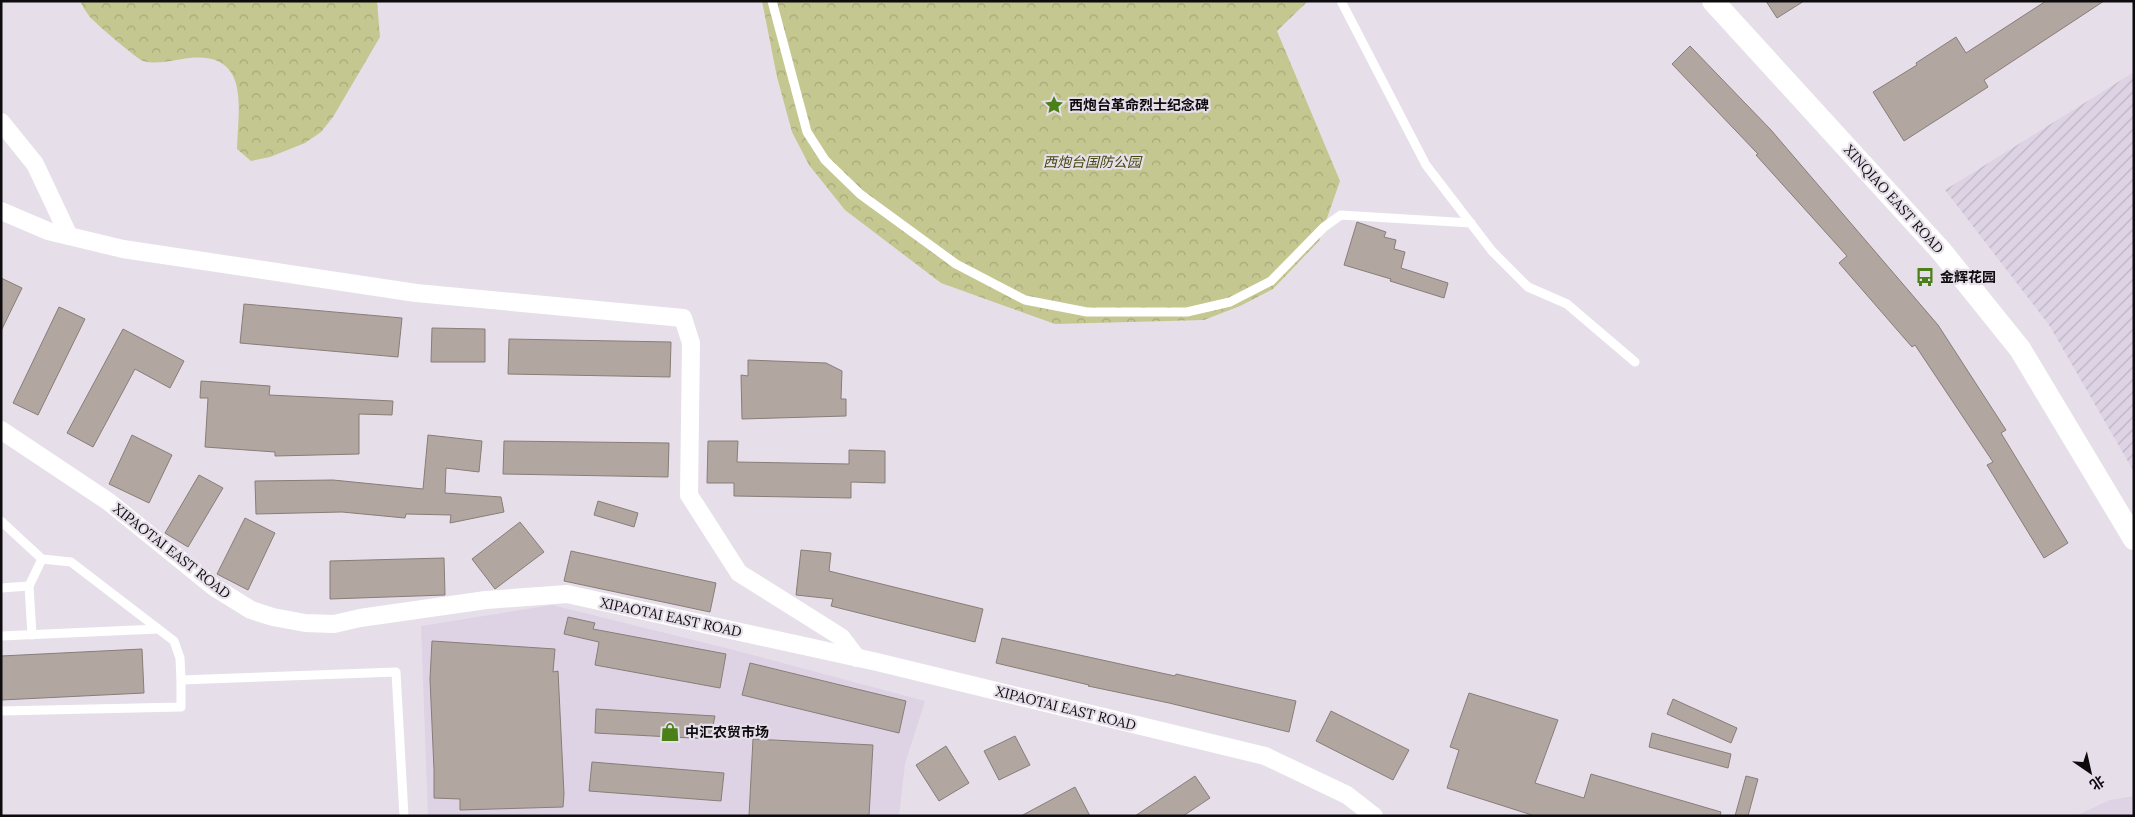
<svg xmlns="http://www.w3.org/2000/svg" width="2135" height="817" font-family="Lora,'Noto Sans SC',serif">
	<defs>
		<pattern id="industrial-furrows" width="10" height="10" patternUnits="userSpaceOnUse" patternTransform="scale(1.25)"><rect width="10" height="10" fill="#ddd3e4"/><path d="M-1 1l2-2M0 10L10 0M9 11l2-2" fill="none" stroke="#bcb4c2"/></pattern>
		<pattern id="park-crowns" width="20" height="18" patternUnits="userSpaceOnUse" patternTransform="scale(1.25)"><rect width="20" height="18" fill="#c4c78f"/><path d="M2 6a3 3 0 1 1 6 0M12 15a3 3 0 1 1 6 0" fill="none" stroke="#a7aa7a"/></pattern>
	</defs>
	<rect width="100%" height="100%" fill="#e6dfea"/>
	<g fill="#ddd3e4">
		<polygon points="552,605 726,648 925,701 905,764 899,816 428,816 421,626"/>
		<polygon points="2134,796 2134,816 2075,816 2110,800"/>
	</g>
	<polygon fill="url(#industrial-furrows)" points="2134,72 2134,472 2049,325 1945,190"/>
	<g fill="url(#park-crowns)">
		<path d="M80,1H377L380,37L333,117L321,132L305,143L270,157L251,161L237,149C238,108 251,52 189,58C175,60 156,65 143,61C137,59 95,23 90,17C86,12 83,7 80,1Z"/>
		<polygon points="762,1 1308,1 1277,31 1340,181 1319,241 1273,289 1240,306 1204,320 1055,324 941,283 845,210 809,165 792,132 777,77"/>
	</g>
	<g fill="#b2a6a1" stroke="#887d78">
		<polygon points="1766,1 1804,1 1777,18"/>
		<polygon points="2046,1 2104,1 1984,80 1988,87 1904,141 1873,92 1917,65 1916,63 1956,37 1966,53"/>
		<polygon points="1690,46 1771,130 1938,325 2006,430 2001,433 2068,543 2044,558 1987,465 1993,462 1915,345 1912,347 1839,263 1847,256 1756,155 1758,154 1672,64"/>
		<polygon points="1357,222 1386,232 1384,237 1396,240 1394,249 1405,252 1401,268 1448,283 1444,298 1390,281 1391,279 1344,265"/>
		<polygon points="1,278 22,288 1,331"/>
		<polygon points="244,304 402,318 398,357 240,343"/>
		<polygon points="59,307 85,319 38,415 13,403"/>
		<polygon points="432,328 485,329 485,362 431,362"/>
		<polygon points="123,329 184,361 170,388 135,369 93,447 67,433"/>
		<polygon points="509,339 671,342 670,377 508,374"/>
		<polygon points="748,360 826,363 842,371 841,399 846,399 846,416 742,419 741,375 748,376"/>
		<polygon points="201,381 270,386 269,395 393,401 392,415 359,414 359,454 275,456 275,452 205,447 208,398 200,398"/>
		<polygon points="132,435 172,455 149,503 109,484"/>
		<polygon points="428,435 482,441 479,472 446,468 445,493 501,497 504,512 450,523 451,515 406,514 405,518 342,512 256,514 255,481 333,480 423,489"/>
		<polygon points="504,441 669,443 668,477 503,474"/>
		<polygon points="708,441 738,441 737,462 849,464 849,450 885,451 885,483 851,482 851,498 734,496 734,483 707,483"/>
		<polygon points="199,475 223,488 188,547 165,533"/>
		<polygon points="598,501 638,513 634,527 594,515"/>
		<polygon points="245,518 275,533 248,590 217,574"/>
		<polygon points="520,522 544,552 495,589 472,559"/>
		<polygon points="801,550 831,553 829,571 983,609 975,642 831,606 833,599 796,595"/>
		<polygon points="571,551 716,583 710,612 564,581"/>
		<polygon points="444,558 445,595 330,599 330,561"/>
		<polygon points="568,617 595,623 593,629 726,654 720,688 595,665 599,642 564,634"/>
		<polygon points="1002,638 1175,676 1176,674 1296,701 1289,732 1169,703 1088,686 1089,685 996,663"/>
		<polygon points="432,641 555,649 553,672 558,671 564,794 563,807 460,810 460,799 434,798 434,770 430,679"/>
		<polygon points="142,649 144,693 1,700 1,656"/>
		<polygon points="750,663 906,701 899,733 742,695"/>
		<polygon points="1469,693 1558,720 1535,783 1584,798 1591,774 1721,812 1720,816 1535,816 1447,788 1459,750 1450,747"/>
		<polygon points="1673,699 1737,728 1731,743 1667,714"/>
		<polygon points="596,709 715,716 710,739 595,733"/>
		<polygon points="1331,711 1409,750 1393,780 1316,741"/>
		<polygon points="1652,733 1731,754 1728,768 1649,747"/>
		<polygon points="1015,736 1030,765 999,780 984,751"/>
		<polygon points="753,739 873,745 869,816 749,816"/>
		<polygon points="946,746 969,783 939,801 916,765"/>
		<polygon points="592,762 724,773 721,801 589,791"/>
		<polygon points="1195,776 1210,798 1183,816 1135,816"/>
		<polygon points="1746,776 1758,779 1748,816 1735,816"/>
		<polygon points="1075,787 1090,816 1021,816"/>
	</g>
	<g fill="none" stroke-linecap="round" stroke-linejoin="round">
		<g stroke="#fff" stroke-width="9">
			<polyline points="772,1 807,132 825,160 860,194 956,264 1025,300 1087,312 1187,312 1230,302 1271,281 1324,227 1341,215 1471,223"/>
			<polyline points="1341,1 1426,165 1492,251 1528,287 1567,304 1635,362"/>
			<polyline points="1,521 42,559 71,562 174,641 180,658 181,680 396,672 404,816"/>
			<polyline points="1,588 29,586"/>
			<polyline points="32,635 29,586 42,559"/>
			<polyline points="1,636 158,629"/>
			<polyline points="1,711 181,707 181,680"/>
		</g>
		<g stroke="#fff" stroke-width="18">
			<polyline points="1,122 35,164 69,236"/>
			<polyline points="1,211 48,231 123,249 416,293 683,318 691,343 689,495 739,573 841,637 857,658"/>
			<polyline points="1,430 109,502 214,587 251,610 273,617 305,623 334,624 360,618 486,600 567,594 877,662 1265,756 1347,795 1374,816"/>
		</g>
		<polyline stroke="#fff" stroke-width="22" points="1713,1 1942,252 2020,349 2134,539"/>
	</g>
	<defs>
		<g id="sight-bare" transform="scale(1.5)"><path d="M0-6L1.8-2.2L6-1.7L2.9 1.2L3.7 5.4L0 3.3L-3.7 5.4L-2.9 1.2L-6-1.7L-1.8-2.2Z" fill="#4a8017" stroke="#e6dfea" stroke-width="2.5" paint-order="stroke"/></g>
		<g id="bus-bare" transform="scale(1.5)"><path d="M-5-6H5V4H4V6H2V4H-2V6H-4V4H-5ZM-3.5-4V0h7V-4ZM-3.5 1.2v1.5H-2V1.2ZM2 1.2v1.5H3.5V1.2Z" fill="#4a8017" stroke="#e6dfea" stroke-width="2.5" paint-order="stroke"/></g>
		<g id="shop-bare" transform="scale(1.5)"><path d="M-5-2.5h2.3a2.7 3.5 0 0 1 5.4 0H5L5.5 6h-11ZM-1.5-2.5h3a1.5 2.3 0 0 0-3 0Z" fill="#4a8017" stroke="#e6dfea" stroke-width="2.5" paint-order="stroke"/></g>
	</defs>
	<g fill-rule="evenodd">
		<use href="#sight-bare" x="1054" y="105"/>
		<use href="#bus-bare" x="1925" y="277"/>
		<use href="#shop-bare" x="670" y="732"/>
	</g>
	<g text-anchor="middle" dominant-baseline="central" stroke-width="4.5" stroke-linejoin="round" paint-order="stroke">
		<g font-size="14" font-weight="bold" fill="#0d0b0e" stroke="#e6dfea" text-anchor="start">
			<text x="1069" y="105">西炮台革命烈士纪念碑</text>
			<text x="1940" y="277">金辉花园</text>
			<text x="685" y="732">中汇农贸市场</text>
		</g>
		<g font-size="14" font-style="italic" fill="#46470c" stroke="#e6dfea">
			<text x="1092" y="162">西炮台国防公园</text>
		</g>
		<g font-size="14" fill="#0d0b0e" stroke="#e6dfea">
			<text transform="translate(1894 199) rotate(48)">XINQIAO EAST ROAD</text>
			<text transform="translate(172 551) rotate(38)">XIPAOTAI EAST ROAD</text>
			<text transform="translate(671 617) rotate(12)">XIPAOTAI EAST ROAD</text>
			<text transform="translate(1066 708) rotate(14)">XIPAOTAI EAST ROAD</text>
		</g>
	</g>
	<rect width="2135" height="817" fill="none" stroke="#0d0b0e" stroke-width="5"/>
	<g transform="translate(2090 772) rotate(146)" stroke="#e6dfea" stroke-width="4" paint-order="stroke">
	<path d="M0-4L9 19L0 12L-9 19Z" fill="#0d0b0e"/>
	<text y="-8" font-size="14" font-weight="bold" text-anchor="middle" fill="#0d0b0e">北</text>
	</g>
</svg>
